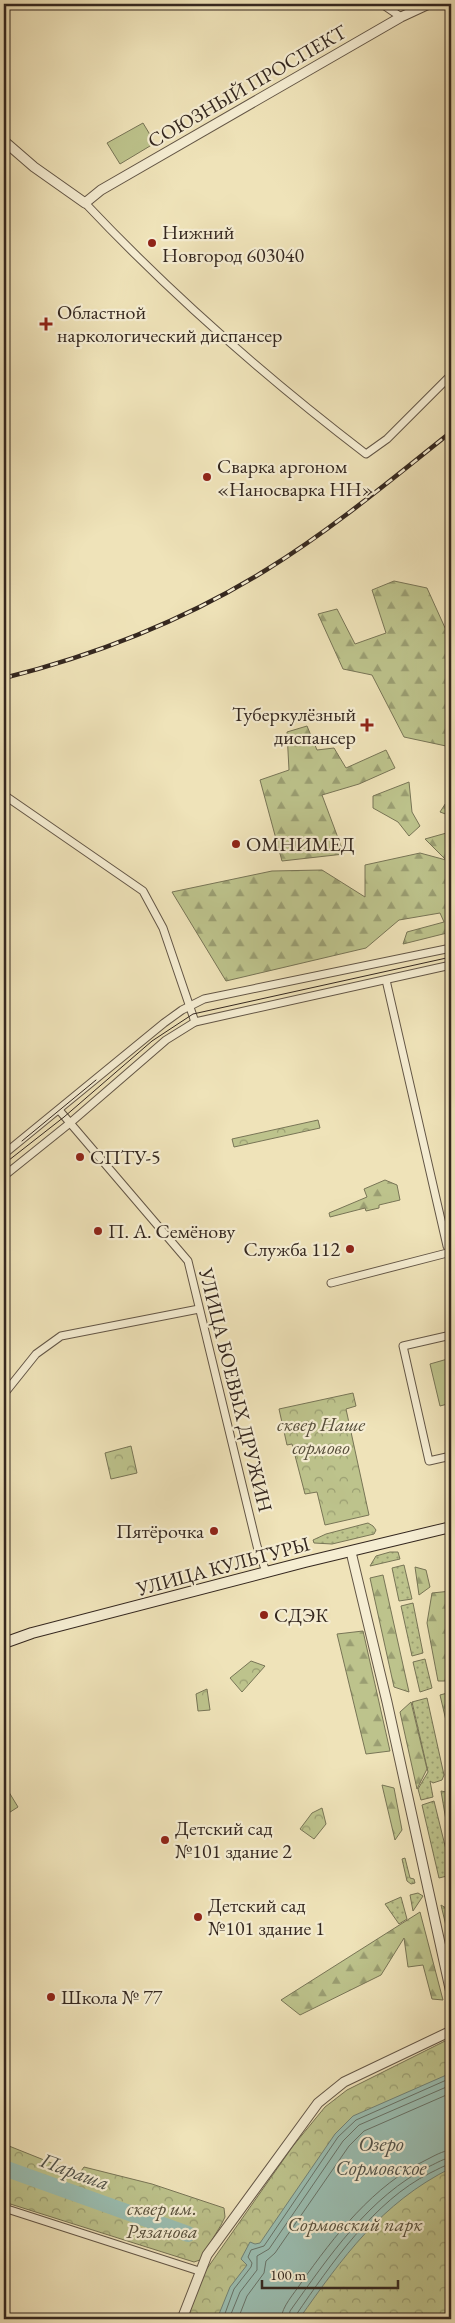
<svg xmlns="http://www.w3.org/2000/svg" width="455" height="2323" font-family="'EB Garamond',serif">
	<defs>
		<pattern id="grass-dots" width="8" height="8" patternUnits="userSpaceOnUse" patternTransform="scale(1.25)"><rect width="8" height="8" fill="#bdc38c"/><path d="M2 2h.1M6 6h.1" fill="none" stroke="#9a9e72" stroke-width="1.8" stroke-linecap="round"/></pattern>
		<pattern id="forest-firs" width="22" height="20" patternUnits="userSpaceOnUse" patternTransform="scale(1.25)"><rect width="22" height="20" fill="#bdc38c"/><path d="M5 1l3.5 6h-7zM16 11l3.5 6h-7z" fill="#9a9e72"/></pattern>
		<pattern id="park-crowns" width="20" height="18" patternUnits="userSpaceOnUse" patternTransform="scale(1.25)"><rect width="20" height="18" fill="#bdc38c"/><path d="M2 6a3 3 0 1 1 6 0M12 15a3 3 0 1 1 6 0" fill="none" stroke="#9a9e72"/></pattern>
	</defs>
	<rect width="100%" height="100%" fill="#efe3b9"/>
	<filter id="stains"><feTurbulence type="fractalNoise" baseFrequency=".004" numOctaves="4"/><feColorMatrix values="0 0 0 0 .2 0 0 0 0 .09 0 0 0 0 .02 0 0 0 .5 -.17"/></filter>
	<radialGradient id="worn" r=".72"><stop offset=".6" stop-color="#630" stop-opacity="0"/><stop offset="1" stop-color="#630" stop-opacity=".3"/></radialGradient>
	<g fill="url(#grass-dots)" stroke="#787556">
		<polygon points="368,1523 373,1526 376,1530 374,1534 332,1544 314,1543 313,1540 326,1534"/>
		<polygon points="390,1552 398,1552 400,1559 370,1566 376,1556"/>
		<polygon points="404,1565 412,1599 399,1601 392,1568"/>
		<polygon points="413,1603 423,1653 412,1656 401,1606"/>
		<polygon points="425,1659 432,1688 420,1692 413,1662"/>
		<polygon points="427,1698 444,1775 442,1780 433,1783 430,1781 433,1797 421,1800 418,1789 428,1772 412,1702"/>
		<polygon points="451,1789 451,1850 441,1791 446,1792"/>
		<polygon points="434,1801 451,1870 451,1875 439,1878 422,1805"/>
		<polygon points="405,1858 410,1878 414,1879 415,1883 411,1884 407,1881 402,1859"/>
		<polygon points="418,1893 423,1896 413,1911 410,1895"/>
		<polygon points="401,1897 407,1919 399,1924 385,1904"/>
	</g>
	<g fill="url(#forest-firs)" stroke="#787556">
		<polygon points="394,581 427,588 451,641 451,744 446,746 404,737 372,675 343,669 318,614 337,609 355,644 386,633 372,590"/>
		<polygon points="307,726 317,750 334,748 346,768 386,750 395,768 359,784 322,795 344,854 282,861 260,780 289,770 287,732"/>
		<polygon points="409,782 412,812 420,826 409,836 398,822 373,808 373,796"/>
		<polygon points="451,795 451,816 440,812"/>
		<polygon points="450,832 451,932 403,944 407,932 444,922 440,913 399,920 366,948 226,981 172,892 272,871 322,870 365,897 365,865 420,853 446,860 425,839"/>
		<polygon points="385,1180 397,1185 400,1200 379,1205 379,1208 366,1211 365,1208 330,1217 329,1213 367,1197 364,1189"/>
		<polygon points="415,1567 426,1570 430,1587 419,1595"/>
		<polygon points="383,1575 409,1692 394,1687 370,1578"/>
		<polygon points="451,1591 451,1681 438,1681 427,1623 432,1593"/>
		<polygon points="363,1631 390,1751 366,1754 337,1634"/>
		<polygon points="451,1692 451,1742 440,1695"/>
		<polygon points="411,1702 427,1769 417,1789 400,1712"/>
		<polygon points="382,1785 394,1788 402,1830 395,1840"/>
		<polygon points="441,1905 451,1911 451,1947"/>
		<polygon points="420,1912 443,2000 432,1999 423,1965 408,1967 404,1938 381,1975 300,2015 281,2000"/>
	</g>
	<g fill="url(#park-crowns)" stroke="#787556">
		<polygon points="318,1120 320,1128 234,1147 232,1139"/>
		<polygon points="353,1393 356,1406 346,1409 369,1515 325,1525 317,1492 305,1494 292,1444 287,1445 279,1409"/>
		<polygon points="131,1446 137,1473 111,1479 105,1453"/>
		<polygon points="251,1661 265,1666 242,1692 230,1678"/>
		<polygon points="207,1689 210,1710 198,1711 196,1694"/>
		<polygon points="322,1808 326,1824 314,1839 300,1829 312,1813"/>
		<polygon points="451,2038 451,2319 186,2319 206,2270 293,2146 325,2107 347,2090"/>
		<polygon points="4,2144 79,2174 84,2167 152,2184 224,2208 225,2217 221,2225 200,2260 194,2262 4,2202"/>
	</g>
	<g fill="#bdc38c" stroke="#787556">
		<polygon points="143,123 155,143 120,164 107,143"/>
		<polygon points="451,1358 451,1403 440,1406 430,1364"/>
		<polygon points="4,1784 18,1807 4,1816"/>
	</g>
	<path fill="#9abeb2" stroke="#718277" d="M451,2073V2168C381,2203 343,2257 299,2319H217L230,2287L247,2265L241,2259L250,2242L255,2244L260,2243L335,2134L353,2116Z"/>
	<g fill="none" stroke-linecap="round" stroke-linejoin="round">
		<g stroke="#677268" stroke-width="1">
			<polyline points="223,2319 234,2289 251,2267 252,2263 248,2257 251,2250 264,2246 338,2137 356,2120 451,2078"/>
			<polyline points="229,2319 240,2292 257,2270 257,2256 269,2249 343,2141 359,2125 451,2085"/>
			<polyline points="238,2319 247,2296 264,2273 266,2261 275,2253 349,2146 364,2131 451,2093"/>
			<path d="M281,2319C282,2306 294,2294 301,2283C334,2236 374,2185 426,2160C434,2156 442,2151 451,2150"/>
			<path d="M289,2319L290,2311C328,2258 369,2196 430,2166C437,2163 444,2158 451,2158"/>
			<path d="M295,2319L296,2315C331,2264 374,2201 430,2173C437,2170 444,2165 451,2164"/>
		</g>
		<polyline stroke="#9abeb2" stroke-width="16" points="4,2168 188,2234"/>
		<g stroke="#635646" stroke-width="9">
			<g id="minor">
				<polyline points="382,4 401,17"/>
				<path d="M85,203C170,293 268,379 366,454L387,439L451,375"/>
				<polyline points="4,795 143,891 163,928 195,1022"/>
				<polyline points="386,980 447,1246 451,1253"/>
				<polyline points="59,1110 188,1261 257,1546 266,1572"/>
				<polyline points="4,1154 164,1023 182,1010 204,999 451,948"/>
				<polyline points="4,1176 70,1123 166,1040 195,1022 451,965"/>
				<polyline points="331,1283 451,1252"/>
				<polyline points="451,1335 403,1346 429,1461 451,1456"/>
				<polyline points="4,1394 36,1354 61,1336 199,1309"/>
				<polyline points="4,2208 199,2271"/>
			</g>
		</g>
		<g stroke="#635646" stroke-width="11">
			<g id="tertiary">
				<polyline points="4,141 34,167 85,203 101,190 401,17 429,4"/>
				<polyline points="351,1552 387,1702 451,1993"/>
				<polyline points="182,2319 207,2255 318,2103 344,2082 451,2031"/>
			</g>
		</g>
		<g stroke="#34271f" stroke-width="12">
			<polyline id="secondary" points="4,1643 32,1633 305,1562 451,1527"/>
		</g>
		<use href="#minor" stroke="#f5edd2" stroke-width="7"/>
		<use href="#tertiary" stroke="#f5edd2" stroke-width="9"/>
		<use href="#secondary" stroke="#f5edd2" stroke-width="10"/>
		<g stroke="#34271f" stroke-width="1">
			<polyline points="22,1141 96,1080"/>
			<polyline points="4,1164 64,1117 152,1041 193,1014 451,957"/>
		</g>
		<g stroke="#34271f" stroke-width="4.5">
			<path id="rail" d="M4,678C96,655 185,620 266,570C331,530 391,480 451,432"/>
		</g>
		<use href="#rail" stroke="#f5edd2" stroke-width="2.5" stroke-dasharray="8" stroke-linecap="butt"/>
	</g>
	<g fill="#8f2418" stroke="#f5edd2" stroke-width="2">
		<circle cx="152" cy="243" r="5"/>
		<path d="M43.5 316.5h5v5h5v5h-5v5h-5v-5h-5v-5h5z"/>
		<circle cx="207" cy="477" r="5"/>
		<path d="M364.5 717.5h5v5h5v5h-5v5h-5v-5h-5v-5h5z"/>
		<circle cx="236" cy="844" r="5"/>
		<circle cx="80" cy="1157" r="5"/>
		<circle cx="98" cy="1231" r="5"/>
		<circle cx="350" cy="1249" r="5"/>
		<circle cx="214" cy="1531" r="5"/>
		<circle cx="264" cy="1615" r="5"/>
		<circle cx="165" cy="1840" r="5"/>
		<circle cx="198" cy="1917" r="5"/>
		<circle cx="51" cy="1997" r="5"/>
	</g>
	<g text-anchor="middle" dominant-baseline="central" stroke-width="4.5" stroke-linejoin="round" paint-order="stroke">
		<g font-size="20" fill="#34271f" stroke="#f5edd2">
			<text transform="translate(247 86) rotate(-30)">СОЮЗНЫЙ ПРОСПЕКТ</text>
			<text transform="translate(236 1390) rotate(76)">УЛИЦА БОЕВЫХ ДРУЖИН</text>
			<text transform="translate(223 1566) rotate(-15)">УЛИЦА КУЛЬТУРЫ</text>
		</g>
		<g font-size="20" fill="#34271f" stroke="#f5edd2" text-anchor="start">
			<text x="162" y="232">Нижний<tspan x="162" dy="23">Новгород 603040</tspan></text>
			<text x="57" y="312">Областной<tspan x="57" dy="23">наркологический диспансер</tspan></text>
			<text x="217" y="466">Сварка аргоном<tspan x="217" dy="23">«Наносварка НН»</tspan></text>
			<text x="356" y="714" text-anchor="end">Туберкулёзный<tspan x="356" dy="23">диспансер</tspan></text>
			<text x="246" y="844">ОМНИМЕД</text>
			<text x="90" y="1157">СПТУ-5</text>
			<text x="108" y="1231">П. А. Семёнову</text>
			<text x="340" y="1249" text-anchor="end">Служба 112</text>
			<text x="204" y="1531" text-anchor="end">Пятёрочка</text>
			<text x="274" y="1615">СДЭК</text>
			<text x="175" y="1828">Детский сад<tspan x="175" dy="23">№101 здание 2</tspan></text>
			<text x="208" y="1905">Детский сад<tspan x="208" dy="23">№101 здание 1</tspan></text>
			<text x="61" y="1997">Школа № 77</text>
		</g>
		<g font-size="20" font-style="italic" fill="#564e3a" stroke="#f5edd2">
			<text x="321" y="1424">сквер Наше<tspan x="321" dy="23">сормово</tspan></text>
			<text x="162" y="2208">сквер им.<tspan x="162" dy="23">Рязанова</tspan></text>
			<text x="355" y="2224">Сормовский парк</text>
		</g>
		<g font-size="21" font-style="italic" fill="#53544b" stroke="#f5edd2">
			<text x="381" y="2143">Озеро<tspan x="381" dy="24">Сормовское</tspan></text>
			<text transform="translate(75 2171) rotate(20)">Параша</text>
		</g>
	</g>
	<rect width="455" height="2323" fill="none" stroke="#efe3b9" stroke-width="20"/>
	<rect x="5" y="5" width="445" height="2313" fill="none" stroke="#34271f" stroke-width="2.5"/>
	<rect x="10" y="10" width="435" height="2303" fill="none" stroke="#34271f"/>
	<path d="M262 2280v8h136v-8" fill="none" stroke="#34271f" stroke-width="2.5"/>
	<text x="270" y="2280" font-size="15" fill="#34271f" stroke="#f5edd2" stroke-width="4" paint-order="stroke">100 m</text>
	<rect width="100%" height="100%" filter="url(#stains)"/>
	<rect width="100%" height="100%" fill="url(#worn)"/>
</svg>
